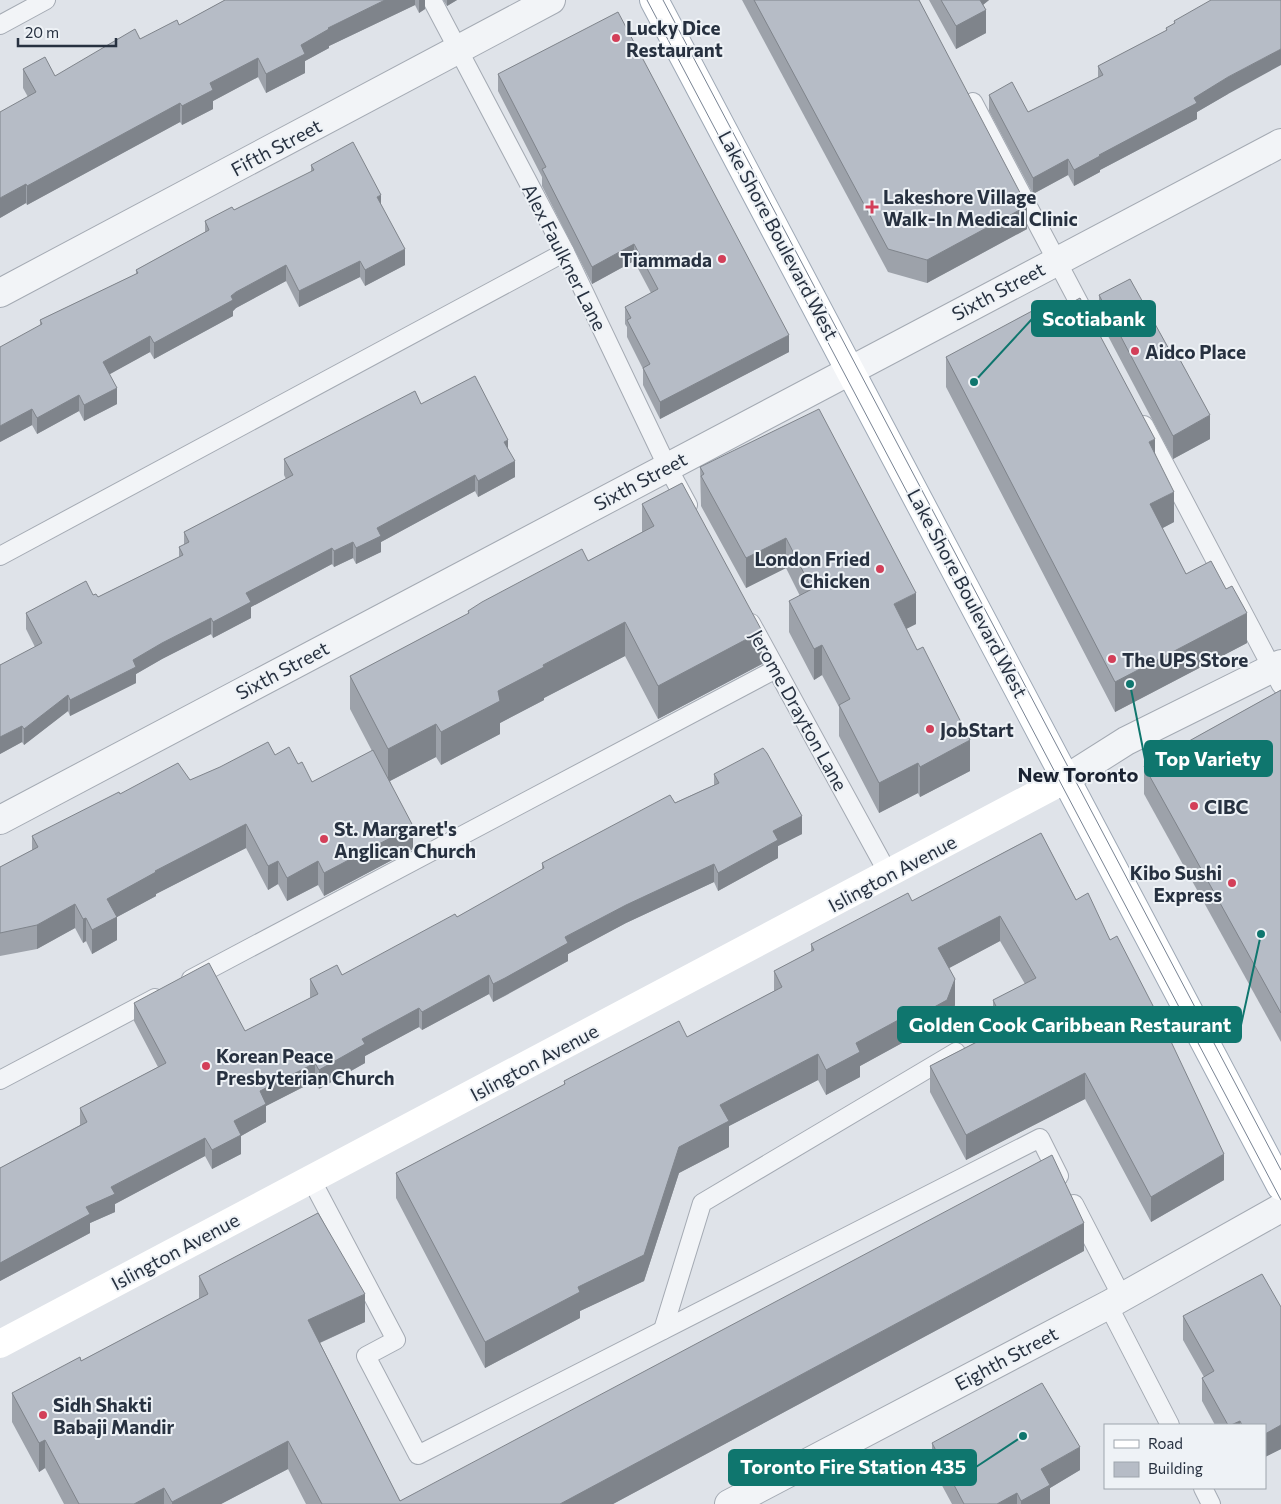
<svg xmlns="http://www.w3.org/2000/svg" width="1281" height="1504" font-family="Commissioner,sans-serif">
	<rect width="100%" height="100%" fill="#dfe3e9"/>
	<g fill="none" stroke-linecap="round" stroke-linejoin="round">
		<g stroke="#a4aab3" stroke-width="20">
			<g id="lane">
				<polyline points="432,0 565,252 667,466 688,505"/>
				<polyline points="0,25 46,0"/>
				<polyline points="973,102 1088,320"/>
				<polyline points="1144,425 1281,685"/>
				<polyline points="0,556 565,252"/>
				<polyline points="751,623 889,875"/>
				<polyline points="191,979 776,669"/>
				<polyline points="0,1080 155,998"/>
				<polyline points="311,1179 396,1340 366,1356 418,1455 1040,1138 1059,1176"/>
				<polyline points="1074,1204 1122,1297"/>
				<polyline points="1108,1305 1170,1425"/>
				<polyline points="663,1330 702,1203 956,1052"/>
				<polyline points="1203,1488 1211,1504"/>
			</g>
		</g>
		<g stroke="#a4aab3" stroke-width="30">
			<g id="street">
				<polyline points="0,293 551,0"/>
				<polyline points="1066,779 1126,741 1281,664"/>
				<polyline points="0,820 1281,143"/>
				<polyline points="729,1504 1108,1305 1281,1208"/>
			</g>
		</g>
		<g stroke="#9ea8b5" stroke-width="30">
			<polyline id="primary" points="654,0 1281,1186"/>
		</g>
		<use href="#lane" stroke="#f2f4f7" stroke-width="18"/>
		<use href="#street" stroke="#f2f4f7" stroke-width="28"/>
		<polyline stroke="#fff" stroke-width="28" points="0,1344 1066,779"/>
		<use href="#primary" stroke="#fff" stroke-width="28"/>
		<g stroke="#788393" stroke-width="1">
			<polyline points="647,0 1281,1200"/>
			<polyline points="663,0 1281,1170"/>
		</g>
	</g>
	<g fill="#9da2aa">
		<polygon points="225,0 425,0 425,9 419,13 415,5 329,46 329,48 305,61 305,73 266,93 258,77 213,101 213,109 182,125 180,122 27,205 26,203 0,218 28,97 23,88 23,69 55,76 140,39 179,25"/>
		<polygon points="443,0 457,0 447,6"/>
		<polygon points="742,0 919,0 1027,229 927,283 888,272"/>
		<polygon points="929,0 989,0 983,5 986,33 956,49"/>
		<polygon points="1174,21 1228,94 1197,112 1197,119 1100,170 1100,172 1074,186 1068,175 1033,194 989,111 989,95 1028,112 1098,78 1098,66 1166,31 1166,28 1174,24"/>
		<polygon points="498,74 789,352 660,419 643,385 643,369 627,337 627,327 625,324 625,307 651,293 634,261 592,284 542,186 542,177 498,91"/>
		<polygon points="311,165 381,206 405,265 365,286 360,277 299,307 286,281 236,308 233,311 233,316 154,359 150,352 109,374 117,404 84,421 79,411 37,434 32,425 0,442 40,326 40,320 136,274 136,270 205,232 205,221 234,210 311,172"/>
		<polygon points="1099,295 1210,439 1173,459 1099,319"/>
		<polygon points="1051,310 1155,453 1174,522 1162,528 1186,574 1247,643 1115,712 946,387 946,357"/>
		<polygon points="421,404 508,449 515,477 478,497 475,491 381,542 381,552 356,564 353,558 334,567 332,564 251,607 251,618 213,638 211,634 162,659 136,674 136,683 70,716 68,711 24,745 22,742 0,754 0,665 35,647 26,629 26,613 93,595 98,597 179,557 179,547 184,545 184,532 286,479 284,475 284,459"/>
		<polygon points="700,467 916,624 906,629 970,771 920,797 918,793 879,813 839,736 839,707 822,675 814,680 789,632 789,601 800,596 786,568 746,588 701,506"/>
		<polygon points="642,504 762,664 658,719 625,656 544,698 544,700 500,723 500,734 441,765 436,757 390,781 413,849 324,896 318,885 287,901 278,884 268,890 246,848 156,894 156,896 117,917 117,940 92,954 86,941 83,943 75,928 37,949 0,956 0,867 32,850 32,836 120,794 190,780 275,755 298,764 312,782 372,751 350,709 350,676 468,614 468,611 588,561 642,532"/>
		<polygon points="1281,690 1281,1042 1144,794 1144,766"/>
		<polygon points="714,774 802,834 778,846 778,858 718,891 714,882 626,923 568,954 568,961 505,996 493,1002 489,994 422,1030 419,1027 365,1056 365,1063 319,1089 315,1081 266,1106 266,1122 241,1136 241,1154 212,1169 205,1156 115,1204 115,1212 90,1223 90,1233 0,1281 0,1168 80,1125 80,1108 158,1067 134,1021 134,1003 245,1031 310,998 310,979 342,975 457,917 542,870 542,863 714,785"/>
		<polygon points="1041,833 1224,1180 1151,1222 1085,1099 966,1160 930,1092 930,1066 996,1032 993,1026 993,1000 1025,984 1000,941 949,968 955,1005 947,1025 916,1042 913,1037 860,1066 860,1077 826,1095 818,1080 729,1126 729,1147 679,1173 644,1281 580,1311 580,1318 485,1368 396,1198 396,1173 564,1085 564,1081 687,1037 774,991 774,971 811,952 811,944 912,901"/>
		<polygon points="1084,1251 613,1504 306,1504 288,1469 221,1504 64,1504 45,1468 39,1472 12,1422 12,1393 81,1361 199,1299 199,1276 365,1322 320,1343 400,1501"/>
		<polygon points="1281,1307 1281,1449 1265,1457 1265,1425 1215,1425 1202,1401 1202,1378 1204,1377 1183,1340 1183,1316"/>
		<polygon points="932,1443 1080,1470 1050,1488 1050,1504 952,1504 932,1467"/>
	</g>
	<g fill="#7f848b">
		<polygon points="385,0 415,0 415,5 329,46 329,48 305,61 305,73 266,93 266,74 301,45 328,28"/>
		<polygon points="419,0 425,0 425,9 419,13"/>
		<polygon points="447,0 457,0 447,6"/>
		<polygon points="974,0 989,0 974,12"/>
		<polygon points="986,10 986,33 956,49 956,26"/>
		<polygon points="1281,49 1281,65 1228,94 1197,112 1197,119 1100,170 1100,172 1074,186 1074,170 1099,155 1228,77"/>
		<polygon points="258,58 258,77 213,101 213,109 182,125 182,106 210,83"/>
		<polygon points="180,103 180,122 27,205 27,186"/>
		<polygon points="1068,159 1068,175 1033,194 1033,178"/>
		<polygon points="26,184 26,203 0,218 0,198"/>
		<polygon points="381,195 381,211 377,197"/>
		<polygon points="1027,206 1027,229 927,283 927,260"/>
		<polygon points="634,244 634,261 592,284 592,267"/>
		<polygon points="405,249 405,265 365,286 365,270"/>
		<polygon points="360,261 360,277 299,307 299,291"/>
		<polygon points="286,265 286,281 236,308 233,311 233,316 154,359 154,343 231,296 236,292"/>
		<polygon points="789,335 789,352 660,419 660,402"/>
		<polygon points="150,336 150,352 103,378 103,362"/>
		<polygon points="117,388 117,404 84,421 84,405"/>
		<polygon points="79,395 79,411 37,434 37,418"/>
		<polygon points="32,409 32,425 0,442 0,426"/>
		<polygon points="1210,415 1210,439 1173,459 1173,436"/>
		<polygon points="1155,439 1155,469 1149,442"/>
		<polygon points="508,440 508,456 504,442"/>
		<polygon points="515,461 515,477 478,497 478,481"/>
		<polygon points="475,475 475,491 381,542 381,552 356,564 356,548 377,528"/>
		<polygon points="1174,492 1174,522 1150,535 1150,504"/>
		<polygon points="786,538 786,568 746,588 746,558"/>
		<polygon points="353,542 353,558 334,567 334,551"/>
		<polygon points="332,548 332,564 251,607 251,618 213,638 213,622 246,593"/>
		<polygon points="916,593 916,624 894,635 894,604"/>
		<polygon points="1247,613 1247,643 1115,712 1115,682"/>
		<polygon points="211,618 211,634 162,659 136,674 136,683 70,716 70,700 133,660 162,643"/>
		<polygon points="625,622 625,656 544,698 544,700 500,723 500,734 441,765 441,732 498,691 543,665"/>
		<polygon points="762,631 762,664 658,719 658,686"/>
		<polygon points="822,645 822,675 814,680 814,649"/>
		<polygon points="68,695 68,711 24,745 24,729"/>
		<polygon points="436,724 436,757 388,782 388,749"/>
		<polygon points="22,726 22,742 0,754 0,737"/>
		<polygon points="970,740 970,771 920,797 920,767"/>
		<polygon points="918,763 918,793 879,813 879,783"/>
		<polygon points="802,816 802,834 778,846 778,858 718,891 718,873 773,831"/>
		<polygon points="246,824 246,848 156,894 156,896 117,917 117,940 92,954 92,930 107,899 155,871"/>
		<polygon points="413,826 413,849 324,896 324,873"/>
		<polygon points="278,861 278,884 268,890 268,866"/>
		<polygon points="318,861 318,885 287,901 287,878"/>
		<polygon points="714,864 714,882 626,923 568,954 568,961 493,1002 493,984 565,937 626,905"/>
		<polygon points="75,904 75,928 37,949 37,925"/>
		<polygon points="1000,916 1000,941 938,974 938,948"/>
		<polygon points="86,918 86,941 83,943 83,919"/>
		<polygon points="489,975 489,994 422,1030 422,1012"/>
		<polygon points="955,979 955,1005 947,1025 916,1042 916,1017"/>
		<polygon points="419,1008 419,1027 365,1056 365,1063 319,1089 319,1070 362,1039"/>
		<polygon points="913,1012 913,1037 860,1066 860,1077 826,1095 826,1070 856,1043"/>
		<polygon points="818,1054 818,1080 729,1126 729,1147 679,1173 644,1281 580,1311 580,1318 485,1368 485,1342 578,1287 679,1147 720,1105"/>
		<polygon points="315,1063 315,1081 266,1106 266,1122 241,1136 241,1154 212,1169 212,1150 234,1121 260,1091"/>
		<polygon points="1085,1073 1085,1099 966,1160 966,1135"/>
		<polygon points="205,1138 205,1156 115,1204 115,1212 90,1223 90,1233 0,1281 0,1263 111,1187"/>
		<polygon points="1224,1154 1224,1180 1151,1222 1151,1197"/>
		<polygon points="1084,1223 1084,1251 613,1504 560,1504"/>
		<polygon points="365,1294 365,1322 308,1348 308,1320"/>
		<polygon points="1240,1421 1240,1425 1231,1425"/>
		<polygon points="1281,1425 1281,1449 1265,1457 1265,1434"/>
		<polygon points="45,1440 45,1468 39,1472 39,1443"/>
		<polygon points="288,1441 288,1469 221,1504 172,1504 172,1502"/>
		<polygon points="1080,1447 1080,1470 1050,1488 1050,1504 1021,1504 1021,1501 1041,1469"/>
		<polygon points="164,1488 164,1504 134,1504"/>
		<polygon points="1017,1493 1017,1504 997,1504"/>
	</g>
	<g fill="#b6bcc6" stroke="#7f848b">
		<polygon points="225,0 385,0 328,28 329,29 301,45 305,54 266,74 258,58 210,83 213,90 182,106 180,103 27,186 26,184 0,198 0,112 36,92 23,69 45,57 55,76 135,29 140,39 177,20 179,25"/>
		<polygon points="754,0 919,0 1027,206 927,260 888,249"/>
		<polygon points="941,0 980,0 986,10 956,26"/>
		<polygon points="1211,0 1281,0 1281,49 1228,77 1194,98 1197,103 1099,155 1100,156 1074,170 1068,159 1033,178 989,95 1012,82 1028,112 1103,75 1098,66 1167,30 1166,28 1175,23 1174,21"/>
		<polygon points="618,12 789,335 660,402 643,368 650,364 627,320 631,318 625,307 658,289 634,244 592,267 542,169 546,167 498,74"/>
		<polygon points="353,142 381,195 377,197 405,249 365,270 360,261 299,291 286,265 236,292 231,296 233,300 154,343 150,336 103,362 117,388 84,405 79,395 37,418 32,409 0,426 0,347 42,324 40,320 138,273 136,270 209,230 205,221 232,207 234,210 314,170 311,165"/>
		<polygon points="1130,279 1175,360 1179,358 1210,415 1173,436 1099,295"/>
		<polygon points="1080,298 1155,439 1149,442 1174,492 1150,504 1186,574 1211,561 1226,589 1232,586 1247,613 1115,682 946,357 1047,303 1051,310 1067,301 1069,304"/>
		<polygon points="475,376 508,440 504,442 515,461 478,481 475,475 377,528 381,536 356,548 353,542 334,551 332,548 246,593 251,602 213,622 211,618 162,643 133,660 136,667 70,700 68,695 24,729 22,726 0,737 0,665 42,643 26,613 86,581 93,595 96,594 98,597 183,555 179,547 189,542 184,532 293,475 284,459 415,391 421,404"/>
		<polygon points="819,409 916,593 894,604 917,650 923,647 970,740 920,767 918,763 879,783 839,705 850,699 822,645 814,649 789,601 812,589 786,538 746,558 701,476 704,474 700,467"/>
		<polygon points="682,483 762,631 658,686 625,622 543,665 544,667 498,691 500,701 441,732 436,724 388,749 350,676 469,613 468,611 482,602 582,549 588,561 654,526 642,504"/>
		<polygon points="1281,690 1281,1013 1144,766"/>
		<polygon points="268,742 275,755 289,747 298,764 302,762 312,782 373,750 413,826 324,873 318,861 287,878 278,861 268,866 246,824 155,871 156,872 107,899 117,917 92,930 86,918 83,919 75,904 37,925 0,933 0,867 38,847 32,836 119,792 120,794 178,763 190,780 220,767"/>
		<polygon points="763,748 767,753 802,816 773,831 778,840 718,873 714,864 626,905 565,937 568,943 505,978 493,984 489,975 422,1012 419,1008 362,1039 365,1044 319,1070 315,1063 260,1091 266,1104 234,1121 241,1135 212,1150 205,1138 111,1187 115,1194 86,1207 90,1214 0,1263 0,1168 87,1122 80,1108 166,1063 134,1003 209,963 245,1031 318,994 310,979 337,965 342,975 455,914 457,917 544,868 542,863 670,795 675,803 719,783 714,774"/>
		<polygon points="1041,833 1076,900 1088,893 1110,940 1117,936 1166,1031 1224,1154 1151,1197 1085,1073 966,1135 930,1066 1006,1027 993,1000 1036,978 1000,916 938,948 955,979 947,1000 916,1017 913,1012 856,1043 860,1052 826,1070 818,1054 720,1105 729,1121 679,1147 644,1255 578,1287 580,1292 485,1342 396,1173 565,1084 564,1081 679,1021 687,1037 782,987 774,971 814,950 811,944 908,893 912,901"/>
		<polygon points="1052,1155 1084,1223 560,1504 322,1504 288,1441 172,1502 164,1488 134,1504 79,1504 45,1440 39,1443 12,1393 80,1357 81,1361 208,1294 199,1276 318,1213 365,1294 308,1320 400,1501"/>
		<polygon points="1262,1274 1281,1307 1281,1425 1265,1434 1265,1425 1242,1425 1240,1421 1231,1425 1228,1425 1202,1378 1214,1371 1183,1316"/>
		<polygon points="1042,1383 1080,1447 1041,1469 1050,1485 1021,1501 1017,1493 997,1504 964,1504 932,1443"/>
	</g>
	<g fill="#d33f59" stroke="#eef2f6" stroke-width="2">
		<circle cx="616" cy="38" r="5"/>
		<path d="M869.5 199.5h5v5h5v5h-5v5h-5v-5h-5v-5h5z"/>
		<circle cx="722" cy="259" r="5"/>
		<circle cx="1135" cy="351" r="5"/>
		<circle cx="880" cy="569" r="5"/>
		<circle cx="1112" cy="659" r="5"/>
		<circle cx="930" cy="729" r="5"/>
		<circle cx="1194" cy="806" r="5"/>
		<circle cx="324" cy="839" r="5"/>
		<circle cx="1232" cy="883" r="5"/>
		<circle cx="206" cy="1066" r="5"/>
		<circle cx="43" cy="1415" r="5"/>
	</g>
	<g text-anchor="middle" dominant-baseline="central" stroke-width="4" stroke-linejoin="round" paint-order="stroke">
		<g font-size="19" font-weight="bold" fill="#273140" stroke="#eef2f6" text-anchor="start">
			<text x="626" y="27">Lucky Dice<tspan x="626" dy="22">Restaurant</tspan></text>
			<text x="883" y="196">Lakeshore Village<tspan x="883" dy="22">Walk-In Medical Clinic</tspan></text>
			<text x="712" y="259" text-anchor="end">Tiammada</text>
			<text x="1145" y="351">Aidco Place</text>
			<text x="870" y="558" text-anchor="end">London Fried<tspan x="870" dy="22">Chicken</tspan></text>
			<text x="1122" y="659">The UPS Store</text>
			<text x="940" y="729">JobStart</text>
			<text x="1204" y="806">CIBC</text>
			<text x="334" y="828">St. Margaret's<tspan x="334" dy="22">Anglican Church</tspan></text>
			<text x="1222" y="872" text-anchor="end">Kibo Sushi<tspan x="1222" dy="22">Express</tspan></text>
			<text x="216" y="1055">Korean Peace<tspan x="216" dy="22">Presbyterian Church</tspan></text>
			<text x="53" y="1404">Sidh Shakti<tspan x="53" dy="22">Babaji Mandir</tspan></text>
		</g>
		<g font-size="19" fill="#273140" stroke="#eef2f6">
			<text transform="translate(276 147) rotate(-28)">Fifth Street</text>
			<text transform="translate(779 235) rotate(62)">Lake Shore Boulevard West</text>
			<text transform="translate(565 257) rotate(63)">Alex Faulkner Lane</text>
			<text transform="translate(998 291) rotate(-28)">Sixth Street</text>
			<text transform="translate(640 481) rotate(-28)">Sixth Street</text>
			<text transform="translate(968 593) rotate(62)">Lake Shore Boulevard West</text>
			<text transform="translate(282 670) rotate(-28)">Sixth Street</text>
			<text transform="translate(799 710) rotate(61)">Jerome Drayton Lane</text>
			<text transform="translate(892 873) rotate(-28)">Islington Avenue</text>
			<text transform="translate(534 1062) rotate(-28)">Islington Avenue</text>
			<text transform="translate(175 1251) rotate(-28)">Islington Avenue</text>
			<text transform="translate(1006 1358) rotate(-28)">Eighth Street</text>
		</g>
		<g font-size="20" font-weight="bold" fill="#1a2231" stroke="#eef2f6">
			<text x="1078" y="774">New Toronto</text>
		</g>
	</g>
	<path fill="none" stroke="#0f766e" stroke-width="2" d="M974 382L1032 319M1130 684L1145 759M1261 934L1241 1025M1023 1436L976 1467"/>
	<g fill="#0f766e" stroke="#eef2f6" stroke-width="2">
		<circle cx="974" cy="382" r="5"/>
		<circle cx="1130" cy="684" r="5"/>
		<circle cx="1261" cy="934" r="5"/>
		<circle cx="1023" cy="1436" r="5"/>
	</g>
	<g fill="#0f766e" stroke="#0f766e" stroke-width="2">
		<rect x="1032" y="301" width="123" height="35" rx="5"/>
		<rect x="1145" y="741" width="127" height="35" rx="5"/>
		<rect x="898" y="1007" width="343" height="35" rx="5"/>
		<rect x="729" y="1450" width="247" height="35" rx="5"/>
	</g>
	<g font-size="20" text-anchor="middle" font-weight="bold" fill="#fff">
		<text x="1094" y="326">Scotiabank</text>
		<text x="1208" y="766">Top Variety</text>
		<text x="1070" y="1032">Golden Cook Caribbean Restaurant</text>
		<text x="853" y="1474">Toronto Fire Station 435</text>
	</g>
	<rect x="1104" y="1424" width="162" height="65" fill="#eef2f6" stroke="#9ea5ad"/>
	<rect x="1114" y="1440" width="25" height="8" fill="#ffffff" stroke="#9ea5ad"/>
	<text x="1148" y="1449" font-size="15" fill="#273140">Road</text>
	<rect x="1114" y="1462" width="25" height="15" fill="#b6bcc6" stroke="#9ea5ad"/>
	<text x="1148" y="1474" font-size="15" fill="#273140">Building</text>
	<path d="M18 38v8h98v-8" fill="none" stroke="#273140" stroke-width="2.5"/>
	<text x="25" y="38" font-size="15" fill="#273140" stroke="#eef2f6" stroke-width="4" paint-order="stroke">20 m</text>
</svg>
